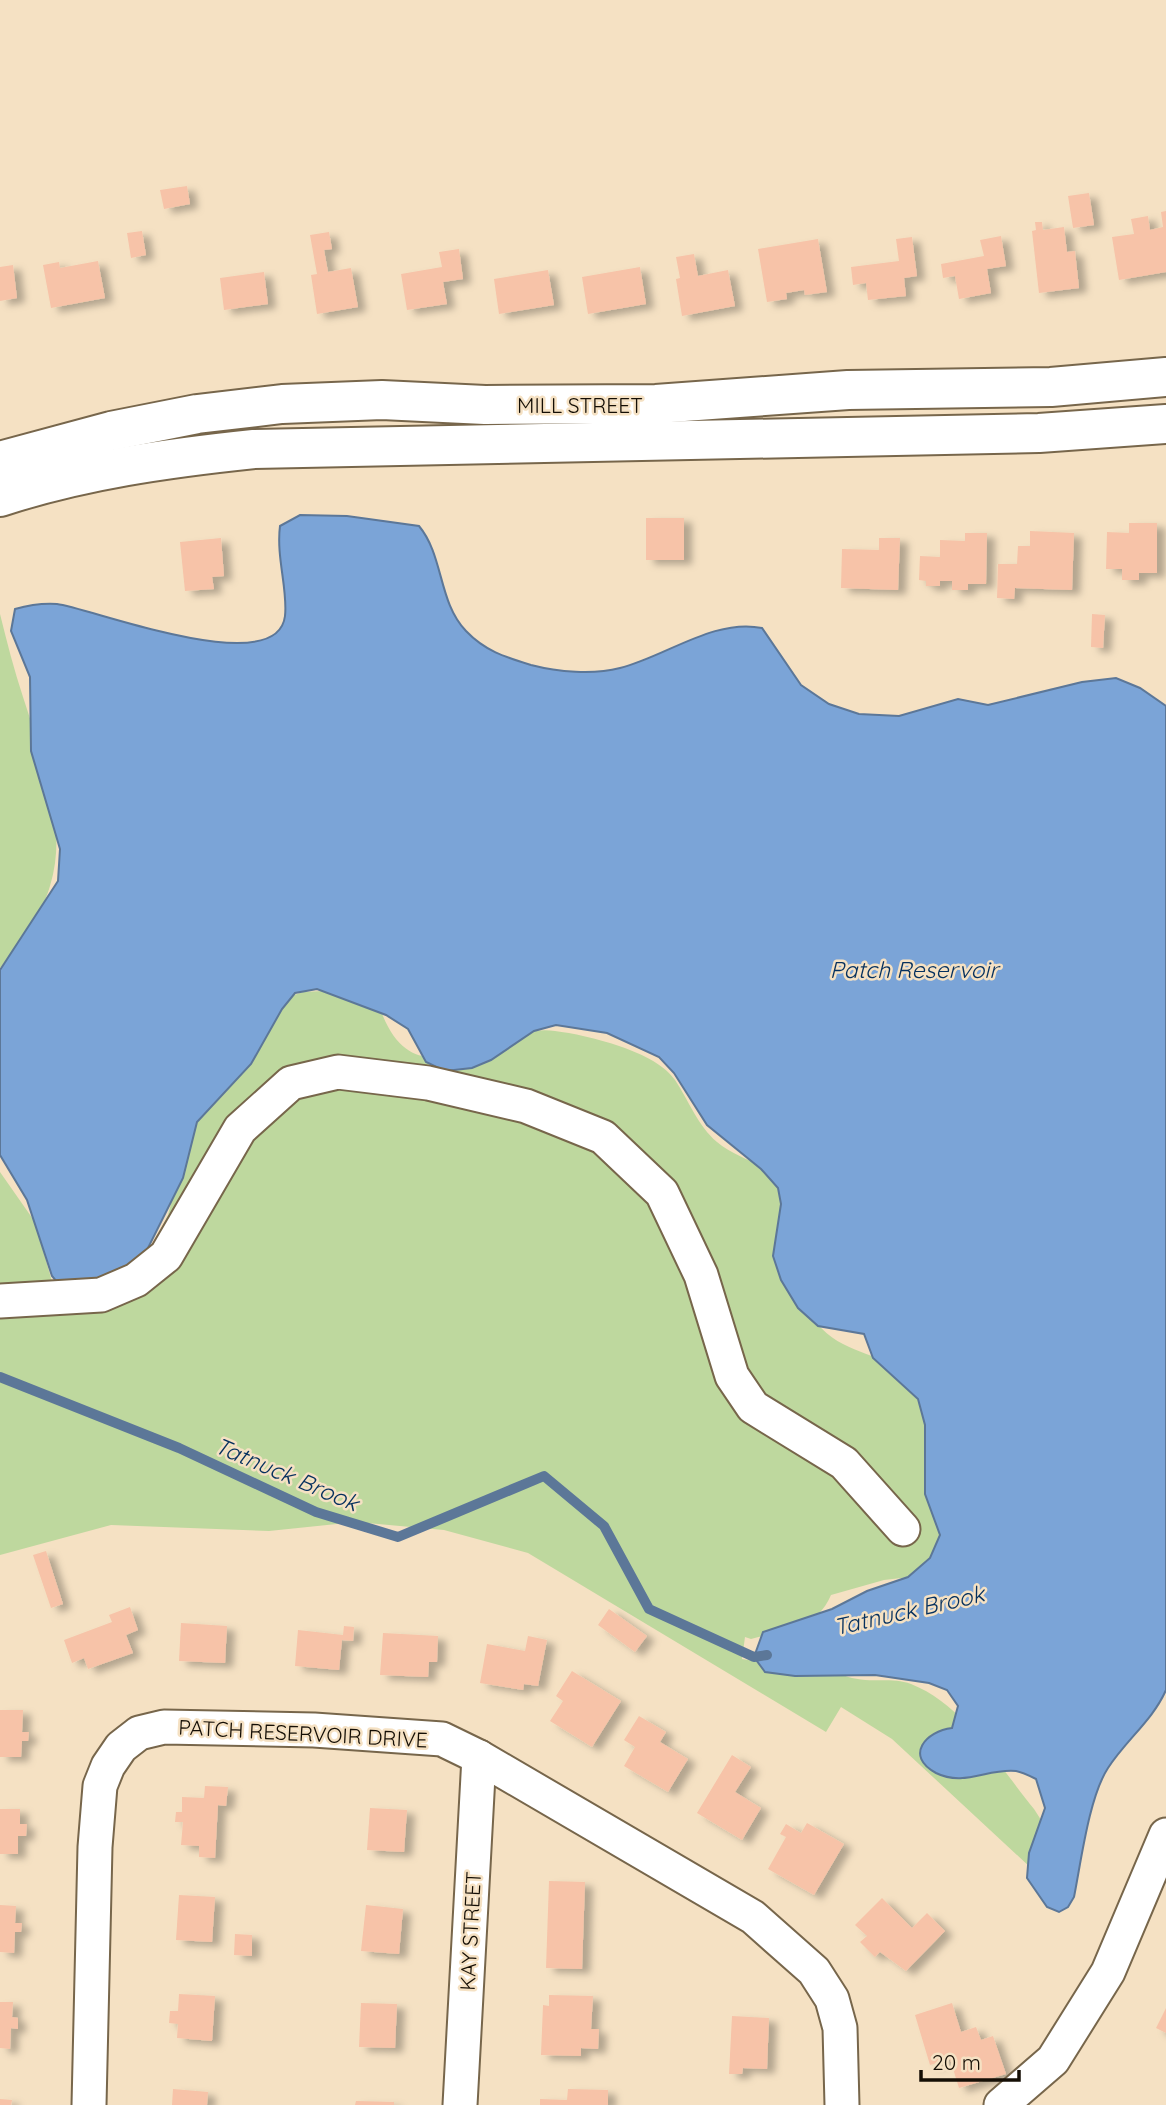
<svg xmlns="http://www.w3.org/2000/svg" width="1166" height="2105" font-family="Quicksand,sans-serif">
	<defs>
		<filter id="shadow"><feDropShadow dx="8" dy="4.5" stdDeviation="3.5" flood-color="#0004"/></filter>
	</defs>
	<rect width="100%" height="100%" fill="#f5e1c3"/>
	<g fill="#bed89e">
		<path d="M0,614C7,642 14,670 23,697C42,756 69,824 50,886C42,914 19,946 0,968Z"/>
		<path d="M323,991L381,1011C417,1107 490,1022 555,1031C588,1035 657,1052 675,1080C689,1101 698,1126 717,1142C734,1156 758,1163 778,1174L816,1322C843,1356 878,1349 901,1375C911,1387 923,1406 928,1421C936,1442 945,1536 935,1555C932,1562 924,1569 919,1576L884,1580L831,1595C816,1630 784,1630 751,1639L745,1637L742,1659L843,1675C867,1685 890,1676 911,1684C965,1705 999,1767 1034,1809L1043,1823L1031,1868L892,1739L841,1707L826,1732L528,1553L444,1530L356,1522L269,1531L111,1525L0,1555V1172L35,1222L53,1285L141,1257L154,1243L168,1215L189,1134L277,1001L303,992Z"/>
	</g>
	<path fill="#7ba4d7" stroke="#5c7798" stroke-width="2" d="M300,515L347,516L419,526C444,556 438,602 466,631C485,651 505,657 531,665C558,672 593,675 620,668C665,657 714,618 762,628L801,685L829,704L859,714L899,716L958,699L988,705L1082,682L1116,678L1140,688L1166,706V1690C1153,1720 1126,1740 1108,1768C1089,1797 1081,1862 1074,1897L1068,1907L1059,1912L1047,1907L1027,1878L1029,1853L1045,1808L1036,1779C1030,1776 1022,1772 1016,1771C988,1768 964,1787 936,1773C904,1756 926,1731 952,1728L958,1706L947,1690L929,1683L875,1675L795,1676L765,1672L754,1657L763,1632L832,1609L867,1591L908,1577L930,1558L940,1535L925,1494V1425L918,1399L873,1358L864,1334L818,1326L798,1308L781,1280L773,1256L781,1204L778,1188L761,1169L707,1125L674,1073L659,1057L607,1033L556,1025L534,1031L491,1060L472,1068L445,1071L426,1062L408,1029L386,1015L317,989L295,993L282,1009L251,1064L197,1122L183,1178L136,1272L67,1294L52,1276L27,1200L0,1155V970L58,881L60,849L31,751L30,677L11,631L15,609C29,605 42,603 57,604C94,609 277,681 285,616C288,590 276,557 280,526Z"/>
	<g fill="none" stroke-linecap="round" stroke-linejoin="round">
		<polyline stroke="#5c7798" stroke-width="10" points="0,1377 179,1448 316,1512 398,1537 544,1476 604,1526 649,1609 754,1657 767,1655"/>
	</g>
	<g fill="#f7c3a8" filter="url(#shadow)">
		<polygon points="187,186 190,204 164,209 160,190"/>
		<polygon points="1089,193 1094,225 1073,228 1068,196"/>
		<polygon points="1166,211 1166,272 1119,280 1112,237 1134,234 1131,219 1148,216 1150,230 1163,227 1161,212"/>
		<polygon points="1035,222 1042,222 1043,230 1064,227 1067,252 1075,251 1079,288 1039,293 1032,231 1036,230"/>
		<polygon points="142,231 146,255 131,258 127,233"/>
		<polygon points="329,232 332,249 324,250 328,272 351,268 358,307 317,314 311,275 317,274 310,235"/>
		<polygon points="1001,236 1006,266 987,269 991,293 959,299 955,276 943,278 941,264 984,256 980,240"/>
		<polygon points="912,237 917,276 904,278 906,296 868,300 866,283 853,285 851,267 899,261 896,239"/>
		<polygon points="818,239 827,292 805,295 804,290 786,293 787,299 767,302 758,249"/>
		<polygon points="459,249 463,279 443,282 447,304 407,310 401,274 442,267 439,252"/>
		<polygon points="694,254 698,276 728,270 735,306 682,316 676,279 680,278 676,257"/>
		<polygon points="98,261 105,298 51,308 43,265 59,262 60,268"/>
		<polygon points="13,265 17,298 0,301 0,267"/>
		<polygon points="640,267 646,304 588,314 582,277"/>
		<polygon points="548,270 554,305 499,314 494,279"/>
		<polygon points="264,272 268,304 224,310 220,278"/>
		<rect x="646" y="518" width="38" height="42"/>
		<polygon points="1129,523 1157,523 1157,573 1139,573 1139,580 1122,580 1122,569 1106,569 1107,532 1129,533"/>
		<polygon points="1030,531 1074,533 1072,590 1015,588 1014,599 997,598 998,564 1017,564 1018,546 1030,546"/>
		<polygon points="965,533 987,533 986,584 968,584 968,590 952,590 952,581 940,581 940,586 926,586 926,581 919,580 920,556 940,557 940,540 965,541"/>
		<polygon points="221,538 224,576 212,577 214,589 185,591 180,542"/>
		<polygon points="879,538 900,538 898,590 841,588 842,549 879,550"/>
		<polygon points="1092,614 1105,615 1103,648 1091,647"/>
		<polygon points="46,1551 63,1604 51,1608 33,1555"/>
		<polygon points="130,1607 138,1630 126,1635 133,1653 88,1669 84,1658 72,1663 64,1640 112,1622 109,1615"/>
		<polygon points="609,1609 647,1636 635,1652 598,1625"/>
		<polygon points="181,1623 227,1626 225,1663 179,1661"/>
		<polygon points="344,1626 354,1627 353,1641 342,1640 339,1670 295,1666 298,1630 343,1635"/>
		<polygon points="383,1633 438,1636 437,1662 429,1662 428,1677 380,1675"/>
		<polygon points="528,1636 547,1640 538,1686 524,1684 523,1690 480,1683 487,1644 525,1651"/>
		<polygon points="572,1671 621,1701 592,1747 550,1721 563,1701 556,1696"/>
		<polygon points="0,1710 23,1710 22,1732 29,1732 28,1741 22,1741 21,1757 0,1757"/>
		<polygon points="639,1716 666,1732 660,1742 688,1759 668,1792 624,1766 635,1747 624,1740"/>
		<polygon points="732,1755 751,1767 735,1792 761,1808 742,1840 697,1813"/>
		<polygon points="205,1786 228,1787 226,1806 218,1805 215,1858 199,1857 199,1846 181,1845 183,1822 175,1822 176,1812 182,1812 182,1797 204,1798"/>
		<polygon points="370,1808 407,1810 404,1852 367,1850"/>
		<polygon points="0,1809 20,1809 20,1824 27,1824 26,1836 18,1836 18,1854 0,1854"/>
		<polygon points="807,1823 844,1844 814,1895 768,1869 786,1837 780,1834 786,1824 801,1833"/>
		<polygon points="549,1881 585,1882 582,1969 546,1968"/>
		<polygon points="179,1895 215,1897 212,1942 176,1940"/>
		<polygon points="882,1898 912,1928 927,1913 945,1931 906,1971 880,1952 875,1957 860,1942 867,1936 855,1925"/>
		<polygon points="0,1905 16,1906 15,1923 22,1923 21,1932 15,1932 14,1953 0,1952"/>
		<polygon points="366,1905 403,1909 399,1954 361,1951"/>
		<polygon points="235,1934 252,1935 252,1956 234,1955"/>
		<polygon points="179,1994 215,1996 212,2041 177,2038 178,2024 169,2023 170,2011 178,2011"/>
		<polygon points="549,1995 593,1996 591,2029 599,2029 598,2049 581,2048 581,2056 541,2055 543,2005 549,2006"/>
		<polygon points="0,2002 13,2002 12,2017 18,2018 18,2029 11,2028 10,2049 0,2048"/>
		<polygon points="361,2003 397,2004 395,2048 359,2047"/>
		<polygon points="952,2003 961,2032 976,2027 981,2040 993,2036 1006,2074 959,2088 950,2059 930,2065 915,2015"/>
		<polygon points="1166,2008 1166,2033 1156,2028"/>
		<polygon points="732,2016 769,2018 767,2069 743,2068 742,2074 729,2074"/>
		<polygon points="173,2089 208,2092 207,2105 172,2105"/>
		<polygon points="568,2089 608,2090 608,2105 540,2105 540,2099 567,2100"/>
		<polygon points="0,2099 12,2100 11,2105 0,2105"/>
		<polygon points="356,2101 394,2102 394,2105 355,2105"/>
	</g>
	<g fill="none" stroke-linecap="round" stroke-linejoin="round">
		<g stroke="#77664b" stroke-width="37">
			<g id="minor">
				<polyline points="0,1301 101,1295 136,1280 166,1256 240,1129 291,1083 338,1072 428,1083 526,1106 603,1137 662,1193 701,1275 732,1376 753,1407 844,1463 903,1529"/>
				<polyline points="89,2105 95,1847 100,1786 108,1766 121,1747 139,1733 164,1727 314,1730 442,1739 479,1757 753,1917 814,1971 832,1999 840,2028 842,2105"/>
				<polyline points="460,2105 479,1757"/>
				<polyline points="1001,2105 1053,2060 1108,1972 1166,1835"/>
			</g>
		</g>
		<g stroke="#77664b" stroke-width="42">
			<g id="major">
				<polyline points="0,461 111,431 197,414 282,404 382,400 485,405 656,404 848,390 1051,387 1166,377"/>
				<path d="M0,497C82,470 168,458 254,449L1039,433L1166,424"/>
			</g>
		</g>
		<use href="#minor" stroke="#fff" stroke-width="33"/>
		<use href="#major" stroke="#fff" stroke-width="38"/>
	</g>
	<g text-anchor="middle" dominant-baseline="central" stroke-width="5" stroke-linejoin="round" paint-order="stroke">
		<g font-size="21" fill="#140e05" stroke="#f5e1c3">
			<text x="580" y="405">MILL STREET</text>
			<text transform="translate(303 1733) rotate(3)">PATCH RESERVOIR DRIVE</text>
			<text transform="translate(470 1931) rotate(-87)">KAY STREET</text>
		</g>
		<g font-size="23" font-style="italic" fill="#05305e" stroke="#f5e1c3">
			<text x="914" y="969">Patch Reservoir</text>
			<text transform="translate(287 1474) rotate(23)">Tatnuck Brook</text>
			<text transform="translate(909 1610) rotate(-13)">Tatnuck Brook</text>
		</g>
	</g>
	<path d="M921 2070v10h98v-10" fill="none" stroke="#140e05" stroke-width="3.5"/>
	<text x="932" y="2070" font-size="21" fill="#140e05" stroke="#f5e1c3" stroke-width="5" paint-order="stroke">20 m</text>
</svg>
